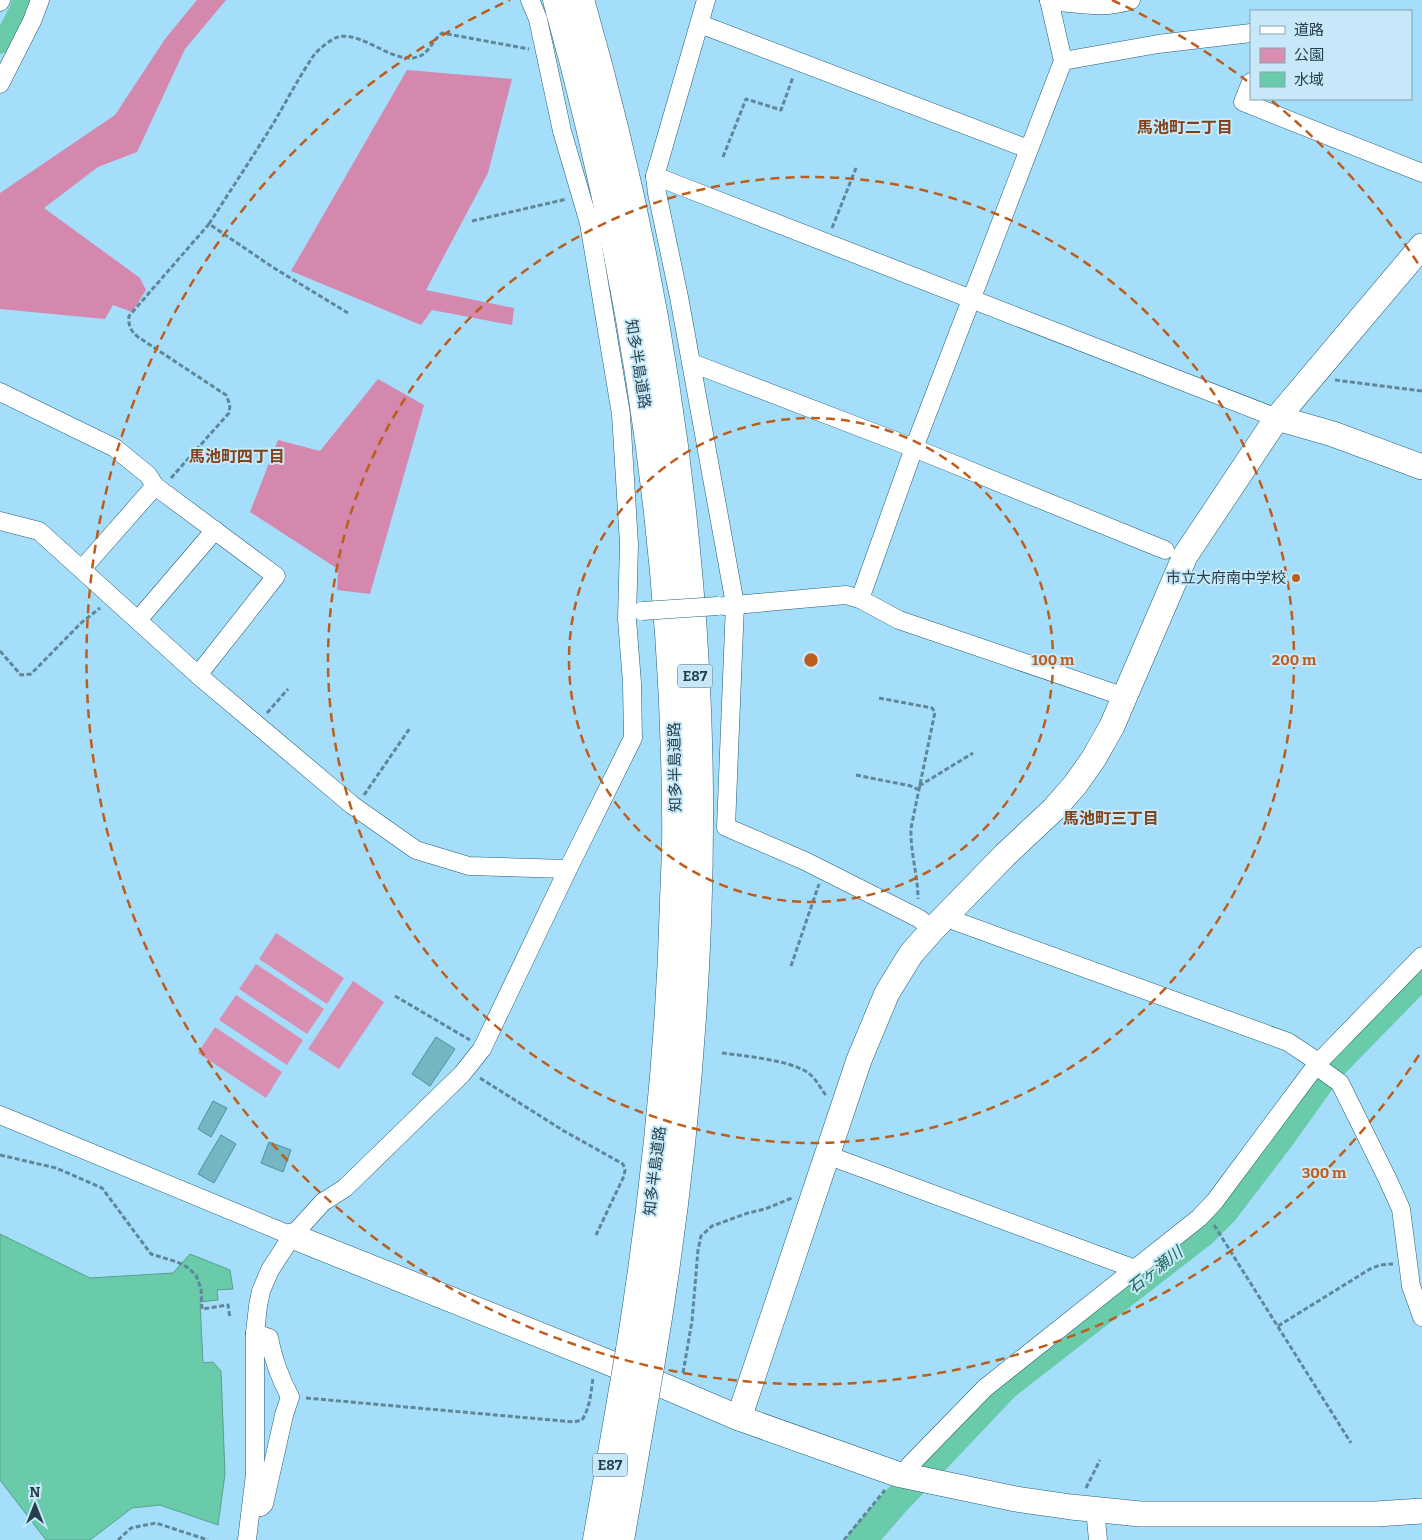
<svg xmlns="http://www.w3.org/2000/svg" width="1422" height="1540" font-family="Bitter,'Noto Sans JP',serif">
	<rect width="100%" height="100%" fill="#a5defa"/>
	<g fill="#d88fb2">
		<polygon points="276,933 344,978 327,1004 259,959"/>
		<polygon points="256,964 324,1009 307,1034 239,989"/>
		<polygon points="353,981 384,1002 339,1069 308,1049"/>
		<polygon points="236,995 303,1040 287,1065 219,1020"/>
		<polygon points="215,1027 282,1072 266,1098 198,1053"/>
	</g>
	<g fill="#d488ad">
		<polygon points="197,0 226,0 185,49 137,152 98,167 44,208 140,278 146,290 132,312 113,305 105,319 0,309 0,193 115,115 165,39"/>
		<polygon points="407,70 512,79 488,173 426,290 514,308 512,325 432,310 421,325 291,271"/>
		<polygon points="378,379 424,405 370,594 337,590 338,569 250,512 278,440 320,451"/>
	</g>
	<polygon fill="#6acbab" stroke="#56a18e" points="0,1234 90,1278 173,1273 190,1254 230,1270 233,1289 217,1290 218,1300 200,1302 203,1363 213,1362 221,1371 225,1474 218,1525 160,1505 132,1508 90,1540 46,1540 0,1480"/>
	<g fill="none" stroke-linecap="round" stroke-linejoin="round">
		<polyline stroke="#6acbab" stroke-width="18" points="0,45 18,10 21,0"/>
		<polyline stroke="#6acbab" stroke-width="29" points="862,1540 895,1502 1005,1386 1203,1232 1224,1211 1279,1139 1329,1069 1422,974"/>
	</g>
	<g fill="#74b7c2" stroke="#4e919c">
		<polygon points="436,1037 455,1049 430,1086 412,1074"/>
		<polygon points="213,1101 227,1108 211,1137 198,1129"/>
		<polygon points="221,1135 236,1144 214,1183 198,1174"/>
		<polygon points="269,1142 291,1150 283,1172 261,1163"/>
	</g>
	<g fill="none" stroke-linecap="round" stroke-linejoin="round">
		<g stroke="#255d74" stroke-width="19">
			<g id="street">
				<polyline points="706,0 655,176 657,193 679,297 735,604 726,827 805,861 918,918 933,929"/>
				<path d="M1049,1C1076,3 1104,10 1131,0"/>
				<polyline points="0,2 1,0"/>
				<polyline points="700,24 1028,149"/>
				<polyline points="1063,61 1158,44 1251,33"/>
				<polyline points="1251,82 1243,102 1422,173"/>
				<polyline points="0,84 32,21 40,0"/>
				<polyline points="655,176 1277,418"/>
				<polyline points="692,363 914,448 1165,550"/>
				<polyline points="0,392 115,448 148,475 155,486"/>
				<polyline points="0,521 39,531 198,675 352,805 416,850 469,866 568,869"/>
				<polyline points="82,569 155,486 276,576 198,675"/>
				<polyline points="860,599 914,448 1063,61 1049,0"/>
				<polyline points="724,606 846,595 860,599 899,620 1125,697"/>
				<polyline points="138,620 215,530"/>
				<polyline points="944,917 1288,1042 1312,1058 1322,1070 1340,1083 1388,1180 1401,1209 1411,1286 1422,1317"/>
				<polyline points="0,1115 292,1236"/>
				<polyline points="827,1155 1135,1269"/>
				<polyline points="904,1475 910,1465 985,1388 1199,1218 1215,1201 1317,1064 1422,956"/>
				<path d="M252,1508L261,1507L264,1504L284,1415L290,1397C280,1378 273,1359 269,1338L255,1333"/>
				<polyline points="1095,1509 1098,1540"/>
				<polyline points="247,1540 255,1474 255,1333 258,1306 261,1291 270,1270 292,1236 323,1202 345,1188 462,1074 482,1049 568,869 633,738 632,683 627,619 629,544 621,414 589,223 562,131 538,19 530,0"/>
			</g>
		</g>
		<g stroke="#255d74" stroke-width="26">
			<g id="secondary">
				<polyline points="1277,418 1333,434 1422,467"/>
				<polyline points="292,1236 610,1363 739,1418 897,1474 1016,1499 1071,1507 1140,1514 1376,1514 1422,1511"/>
				<polyline points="739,1418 859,1060 887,993 911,954 933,929 1005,855 1054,809 1075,785 1094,758 1112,726 1185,556 1277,418 1422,246"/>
			</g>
		</g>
		<g stroke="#255d74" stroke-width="29">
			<g id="highway">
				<path d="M557,0C631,265 674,536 676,811C677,841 675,871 674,901C670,1052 654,1201 630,1350"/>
				<path d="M580,0C635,190 672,386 689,583C712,842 694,1105 651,1361"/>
				<polyline points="597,1540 623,1390"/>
				<polyline points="620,1540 645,1395"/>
			</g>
		</g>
		<g stroke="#608799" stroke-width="3" stroke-dasharray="5 2.5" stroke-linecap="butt">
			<polyline points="723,157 746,99 781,110 793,77"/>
			<polyline points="472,221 567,199"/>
			<path d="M209,224C230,191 252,158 273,124C286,102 299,77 314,55C319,49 331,39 338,37C363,30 397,69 422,55C430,50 434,39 442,33L529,49"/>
			<polyline points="832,228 856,168"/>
			<polyline points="1335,380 1422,391"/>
			<path d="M171,478L229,413L230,405L226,395L138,337C131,331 128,326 129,316L209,224L274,268L348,313"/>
			<polyline points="0,651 21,675 31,674 81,623 100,608"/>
			<path d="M879,698L932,708L935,712L911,828C910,852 918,875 918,899"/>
			<polyline points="267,713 288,689"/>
			<polyline points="856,775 911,786 919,790"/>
			<polyline points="919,786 973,753"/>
			<polyline points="364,795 410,728"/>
			<polyline points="791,966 819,884"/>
			<polyline points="395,996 470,1040"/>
			<path d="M722,1053C745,1056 788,1060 807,1072C815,1077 821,1089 827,1097"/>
			<polyline points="480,1078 564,1131 623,1164 625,1170 624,1176 596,1235"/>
			<polyline points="0,1155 56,1168 102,1188 151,1254 177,1262 187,1267 196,1275 201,1289 202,1309 228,1305 230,1318"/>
			<polyline points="1214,1225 1351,1443"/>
			<polyline points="1278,1326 1370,1269 1380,1265 1393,1264"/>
			<polyline points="683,1373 692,1321 698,1250 701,1236 712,1226 748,1213 765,1209 792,1198"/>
			<path d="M306,1398L574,1422L582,1420C590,1408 591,1392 593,1378"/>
			<polyline points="1086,1488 1100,1460"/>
			<polyline points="118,1540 131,1528 156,1523 208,1540"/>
			<polyline points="844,1540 885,1490"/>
		</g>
		<use href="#street" stroke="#fff" stroke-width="18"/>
		<use href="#secondary" stroke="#fff" stroke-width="25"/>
		<use href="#highway" stroke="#fff" stroke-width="28"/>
		<g stroke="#255d74" stroke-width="19" stroke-linecap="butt">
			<polyline id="street-bridge" points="642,611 718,606"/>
		</g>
		<g stroke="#255d74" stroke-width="29" stroke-linecap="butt">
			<g id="highway-bridge">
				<polyline points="623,1390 630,1350"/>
				<polyline points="645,1395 651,1361"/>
			</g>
		</g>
		<use href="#street-bridge" stroke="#fff" stroke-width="18"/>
		<use href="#highway-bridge" stroke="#fff" stroke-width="28"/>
	</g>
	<g fill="none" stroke="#bd5d1b" stroke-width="2.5" stroke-dasharray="9 6">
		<circle cx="811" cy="660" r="242"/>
		<circle cx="811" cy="660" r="483"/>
		<path d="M1419 1055A725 725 0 1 1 510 0M1112 0A725 725 0 0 1 1247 81M1272 101A725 725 0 0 1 1419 265"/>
	</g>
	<circle fill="#bd5d1b" stroke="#c6e8f8" stroke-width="2" cx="1296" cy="578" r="5"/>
	<g text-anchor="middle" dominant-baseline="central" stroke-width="4" stroke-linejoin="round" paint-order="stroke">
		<g fill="#c6e8f8" stroke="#57727e" stroke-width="1">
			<rect x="677.5" y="664.5" width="35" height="23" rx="4"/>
			<rect x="592.5" y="1453.5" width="35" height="23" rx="4"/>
		</g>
		<g font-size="14" font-weight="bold" fill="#273f4a">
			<text x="695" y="676">E87</text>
			<text x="610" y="1465">E87</text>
		</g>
		<g font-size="15" fill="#273f4a" stroke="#c6e8f8">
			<text transform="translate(638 364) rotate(81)">知多半島道路</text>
			<text transform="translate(675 767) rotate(-91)">知多半島道路</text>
			<text transform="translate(655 1171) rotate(-83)">知多半島道路</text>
		</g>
		<g font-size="15" fill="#273f4a" stroke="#c6e8f8" text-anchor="end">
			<text x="1286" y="578">市立大府南中学校</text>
		</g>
		<g font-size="16" font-weight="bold" fill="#80421b" stroke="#c6e8f8">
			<text x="1185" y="127">馬池町二丁目</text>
			<text x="237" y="456">馬池町四丁目</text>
			<text x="1111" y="818">馬池町三丁目</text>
		</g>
		<g font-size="16" font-style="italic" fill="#1a6550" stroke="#c6e8f8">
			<text transform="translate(1155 1270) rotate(-38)">石ヶ瀬川</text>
		</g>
	</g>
	<circle cx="811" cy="660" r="8" fill="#bd5d1b" stroke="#c6e8f8" stroke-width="2.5"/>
	<g font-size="15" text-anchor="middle" font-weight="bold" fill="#bd5d1b" stroke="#c6e8f8" stroke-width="4" stroke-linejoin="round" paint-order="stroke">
		<text x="1053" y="665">100 m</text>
		<text x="1294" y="665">200 m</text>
		<text x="1324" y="1178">300 m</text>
	</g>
	<rect x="1250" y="10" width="162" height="90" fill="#c6e8f8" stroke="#86a4b2"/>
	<rect x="1260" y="26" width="25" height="8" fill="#ffffff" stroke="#86a4b2"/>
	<text x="1294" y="35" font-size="15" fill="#273f4a">道路</text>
	<rect x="1260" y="48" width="25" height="15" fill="#d88fb2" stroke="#86a4b2"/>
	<text x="1294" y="60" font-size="15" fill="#273f4a">公園</text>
	<rect x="1260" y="72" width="25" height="15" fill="#6acbab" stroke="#86a4b2"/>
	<text x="1294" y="85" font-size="15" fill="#273f4a">水域</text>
	<g transform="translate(35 1505)" stroke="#c6e8f8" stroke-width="4" paint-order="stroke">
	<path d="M0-4L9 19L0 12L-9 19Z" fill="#273f4a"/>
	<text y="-8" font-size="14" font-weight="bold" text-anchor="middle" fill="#273f4a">N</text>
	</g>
</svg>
